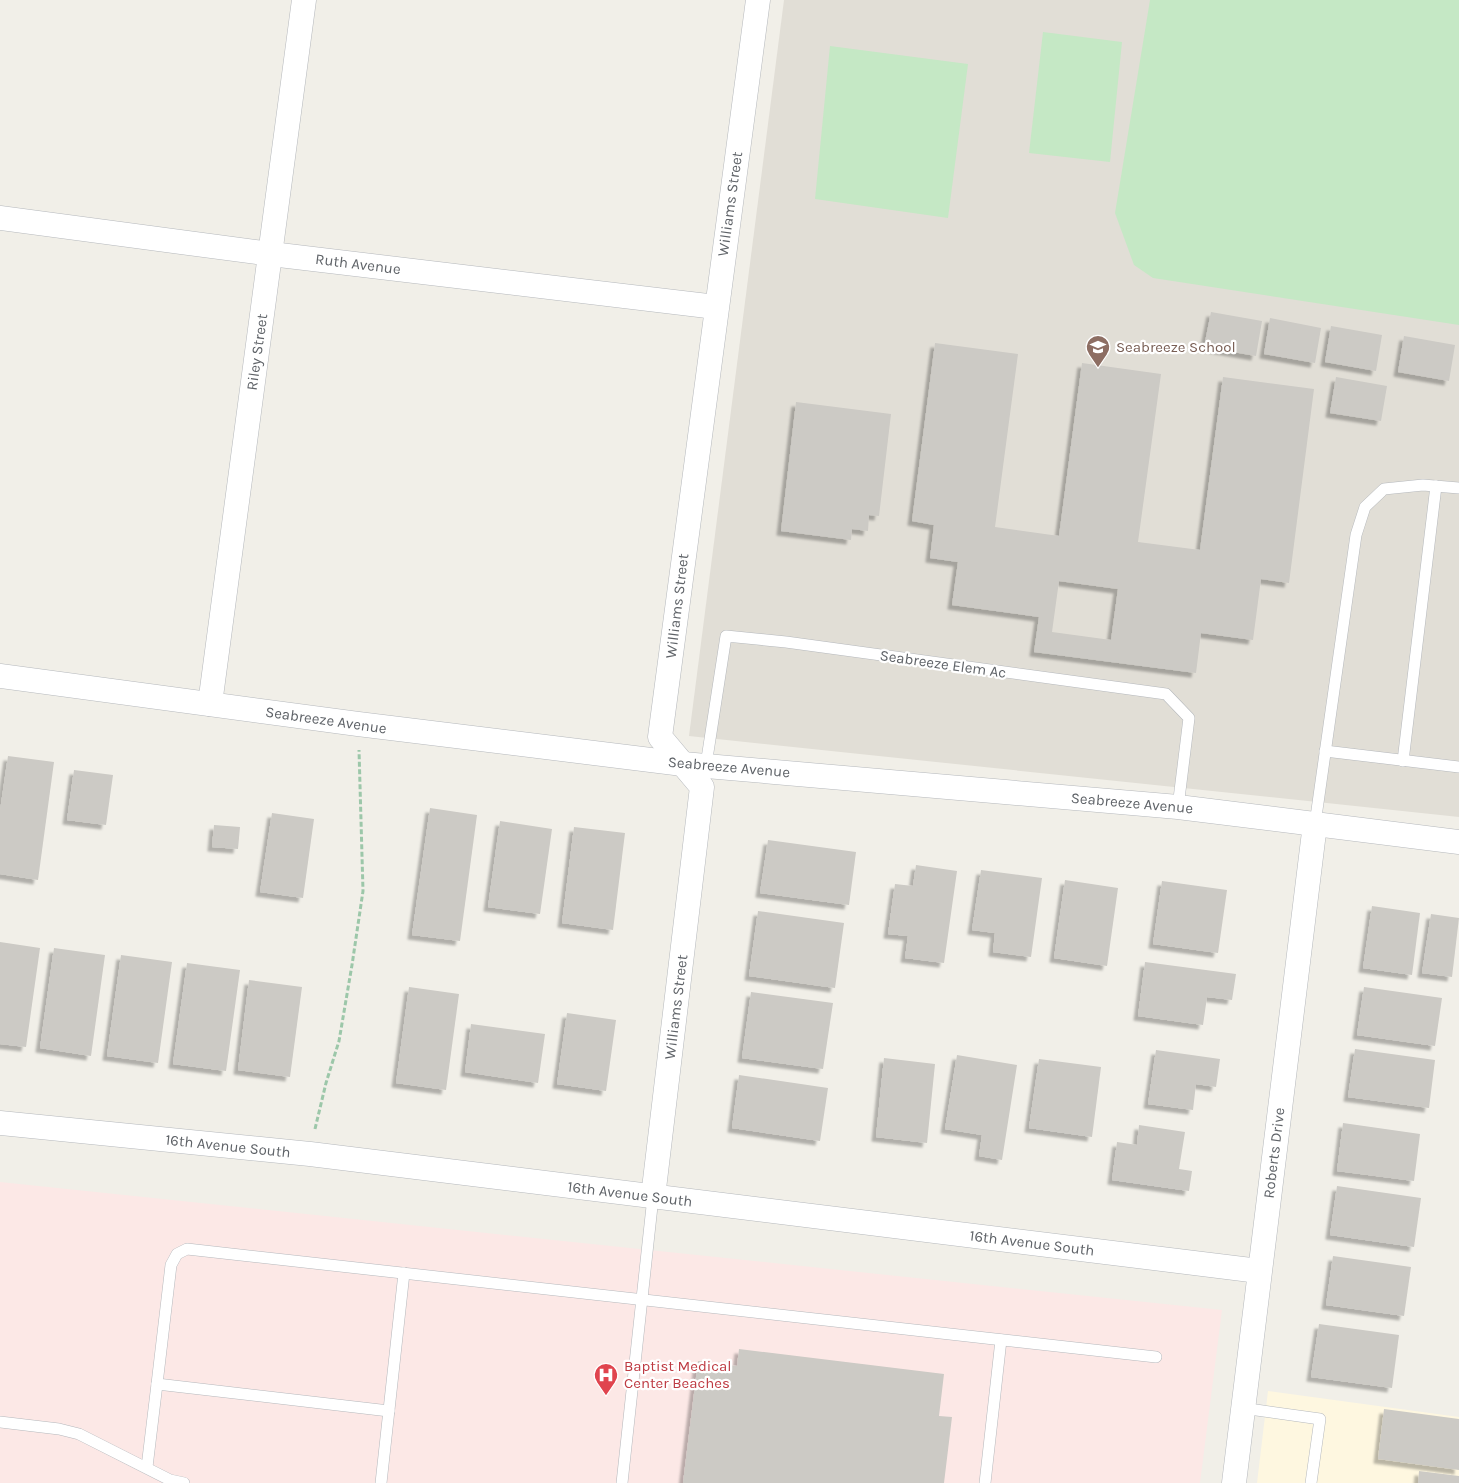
<svg xmlns="http://www.w3.org/2000/svg" width="1459" height="1483" font-family="Karla,sans-serif">
	<defs>
		<filter id="shadow"><feDropShadow dx="-4.5" dy="4.5" stdDeviation="1" flood-color="#0004"/></filter>
	</defs>
	<rect width="100%" height="100%" fill="#f1efe8"/>
	<polygon fill="#fef7e0" points="1268,1391 1459,1417 1459,1483 1257,1483"/>
	<polygon fill="#e1ded6" points="784,0 1459,0 1459,817 689,736"/>
	<polygon fill="#fce8e6" points="0,1182 1222,1310 1200,1483 0,1483"/>
	<g fill="#c5e8c5">
		<polygon points="1150,0 1459,0 1459,325 1153,278 1134,265 1115,213"/>
		<polygon points="1043,32 1122,42 1110,162 1029,153"/>
		<polygon points="830,46 968,64 948,218 815,199"/>
	</g>
	<g fill="#cccac5" fill-rule="evenodd" filter="url(#shadow)">
		<polygon points="1211,312 1262,321 1256,356 1204,347"/>
		<polygon points="1270,318 1321,328 1315,363 1264,354"/>
		<polygon points="1331,326 1382,335 1376,371 1325,362"/>
		<polygon points="1404,336 1455,345 1449,381 1398,372"/>
		<path d="M935,343L1018,354L995,527L1059,536L1082,363L1161,374L1138,542L1200,550L1223,377L1314,389L1289,583L1261,579L1253,640L1201,633L1196,673L1034,652L1039,617L952,605L958,562L930,558L934,525L912,521ZM1059,581L1118,589L1111,640L1052,632Z"/>
		<polygon points="1336,377 1387,386 1381,421 1330,413"/>
		<polygon points="796,402 891,414 879,516 869,515 868,531 852,529 851,540 781,531"/>
		<polygon points="8,756 54,762 38,880 0,874 0,811"/>
		<polygon points="74,770 113,775 106,825 67,820"/>
		<polygon points="430,808 477,815 460,941 412,935"/>
		<polygon points="272,813 314,819 303,898 260,892"/>
		<polygon points="500,821 552,829 540,914 488,907"/>
		<polygon points="214,825 240,827 238,849 212,847"/>
		<polygon points="574,827 625,833 613,930 562,923"/>
		<polygon points="768,840 856,852 849,905 760,893"/>
		<polygon points="916,865 957,871 944,963 905,958 908,936 888,934 895,884 913,886"/>
		<polygon points="981,870 1042,878 1031,957 993,952 995,933 972,930"/>
		<polygon points="1065,880 1118,888 1107,966 1054,958"/>
		<polygon points="1162,881 1227,890 1218,953 1153,944"/>
		<polygon points="1372,906 1420,913 1412,975 1363,968"/>
		<polygon points="758,911 844,923 835,988 749,976"/>
		<polygon points="1431,914 1459,918 1452,977 1422,973"/>
		<polygon points="0,942 40,948 26,1047 0,1044"/>
		<polygon points="54,948 105,955 91,1056 40,1048"/>
		<polygon points="121,955 172,962 158,1063 107,1056"/>
		<polygon points="1145,962 1236,974 1232,1000 1207,997 1203,1025 1138,1016"/>
		<polygon points="187,963 240,970 226,1071 173,1064"/>
		<polygon points="249,980 302,987 290,1077 238,1070"/>
		<polygon points="409,987 459,994 446,1090 396,1083"/>
		<polygon points="1364,987 1442,998 1435,1046 1357,1035"/>
		<polygon points="751,992 833,1003 823,1069 742,1058"/>
		<polygon points="567,1013 616,1020 606,1091 557,1084"/>
		<polygon points="471,1024 545,1034 538,1083 465,1072"/>
		<polygon points="1355,1049 1435,1060 1429,1108 1348,1097"/>
		<polygon points="1156,1050 1220,1059 1216,1087 1196,1084 1193,1110 1148,1104"/>
		<polygon points="957,1055 1017,1065 1002,1160 979,1156 982,1135 945,1129"/>
		<polygon points="884,1058 935,1064 927,1143 876,1137"/>
		<polygon points="1039,1059 1101,1067 1092,1137 1029,1128"/>
		<polygon points="739,1075 828,1088 820,1141 732,1128"/>
		<polygon points="1343,1123 1420,1134 1414,1181 1337,1171"/>
		<polygon points="1139,1125 1185,1132 1179,1169 1192,1171 1189,1191 1112,1180 1117,1142 1137,1145"/>
		<polygon points="1337,1186 1421,1198 1414,1247 1330,1235"/>
		<polygon points="1333,1256 1411,1267 1404,1316 1326,1305"/>
		<polygon points="1319,1324 1399,1335 1392,1388 1311,1377"/>
		<polygon points="739,1349 944,1374 939,1416 952,1417 944,1483 683,1483 698,1361 737,1366"/>
		<polygon points="1384,1409 1459,1419 1459,1470 1378,1459"/>
		<polygon points="1419,1471 1459,1476 1459,1483 1418,1483"/>
	</g>
	<g fill="none" stroke-linecap="round" stroke-linejoin="round">
		<g stroke="#b5b8bc" stroke-width="12">
			<g id="lane">
				<polyline points="1325,751 1459,767"/>
				<polyline points="1403,761 1436,486"/>
				<polyline points="706,765 726,636 786,642 1166,694 1189,718 1178,807"/>
				<polyline points="1315,824 1356,535 1365,507 1384,489 1423,485 1459,488"/>
				<polyline points="157,1384 171,1265 177,1254 187,1249 1156,1357"/>
				<polyline points="1242,1408 1320,1419 1311,1483"/>
				<polyline points="0,1422 59,1429 79,1434 170,1480 184,1483"/>
				<polyline points="147,1467 157,1384 389,1411"/>
				<polyline points="381,1483 404,1273"/>
				<polyline points="622,1483 653,1197"/>
				<polyline points="985,1483 1001,1340"/>
			</g>
		</g>
		<g stroke="#b5b8bc" stroke-width="25">
			<g id="street">
				<polyline points="0,218 271,254 716,307"/>
				<polyline points="0,676 358,724 683,764 1178,807 1459,842"/>
				<polyline points="210,704 304,0"/>
				<polyline points="0,1123 310,1154 1259,1271"/>
				<polyline points="653,1197 702,787 660,737 758,0"/>
				<polyline points="1234,1483 1315,824"/>
			</g>
		</g>
		<polyline stroke="#9cc7a9" stroke-width="3" stroke-dasharray="5 2.5" stroke-linecap="butt" points="315,1129 326,1083 339,1041 352,965 363,891 359,750"/>
		<use href="#lane" stroke="#fff" stroke-width="11"/>
		<use href="#street" stroke="#fff" stroke-width="24"/>
	</g>
	<defs>
		<g id="school-pin" transform="scale(1.25)"><path d="M0 17L-7.5 6A9.5 9.5 0 1 1 7.5 6Z" fill="#8d6e63" stroke="#fff"/><path d="M0-5L7-2L0 1L-7-2ZM-4 1L0 2.5L4 1V4Q0 6-4 4Z" fill="#fff"/></g>
		<g id="hospital-pin" transform="scale(1.25)"><path d="M0 17L-7.5 6A9.5 9.5 0 1 1 7.5 6Z" fill="#e0444e" stroke="#fff"/><path d="M-5-5h3v3.5h4V-5h3V5h-3V1.5h-4V5h-3Z" fill="#fff"/></g>
	</defs>
	<g fill-rule="evenodd">
		<use href="#school-pin" x="1098" y="347"/>
		<use href="#hospital-pin" x="606" y="1375"/>
	</g>
	<g text-anchor="middle" dominant-baseline="central" stroke-width="4.5" stroke-linejoin="round" paint-order="stroke">
		<g font-size="15" fill="#5f6368" stroke="#fff">
			<text transform="translate(730 204) rotate(-82)">Williams Street</text>
			<text transform="translate(358 264) rotate(7)">Ruth Avenue</text>
			<text transform="translate(257 352) rotate(-82)">Riley Street</text>
			<text transform="translate(677 606) rotate(-83)">Williams Street</text>
			<text transform="translate(943 664) rotate(8)">Seabreeze Elem Ac</text>
			<text transform="translate(326 720) rotate(8)">Seabreeze Avenue</text>
			<text transform="translate(729 767) rotate(5)">Seabreeze Avenue</text>
			<text transform="translate(1132 803) rotate(5)">Seabreeze Avenue</text>
			<text transform="translate(676 1007) rotate(-83)">Williams Street</text>
			<text transform="translate(228 1146) rotate(6)">16th Avenue South</text>
			<text transform="translate(1274 1153) rotate(-83)">Roberts Drive</text>
			<text transform="translate(630 1194) rotate(7)">16th Avenue South</text>
			<text transform="translate(1032 1243) rotate(7)">16th Avenue South</text>
		</g>
		<g font-size="15" fill="#785e54" stroke="#fff" text-anchor="start">
			<text x="1116" y="347">Seabreeze School</text>
		</g>
		<g font-size="15" fill="#be3a42" stroke="#fff" text-anchor="start">
			<text x="624" y="1366">Baptist Medical<tspan x="624" dy="17">Center Beaches</tspan></text>
		</g>
	</g>
</svg>
